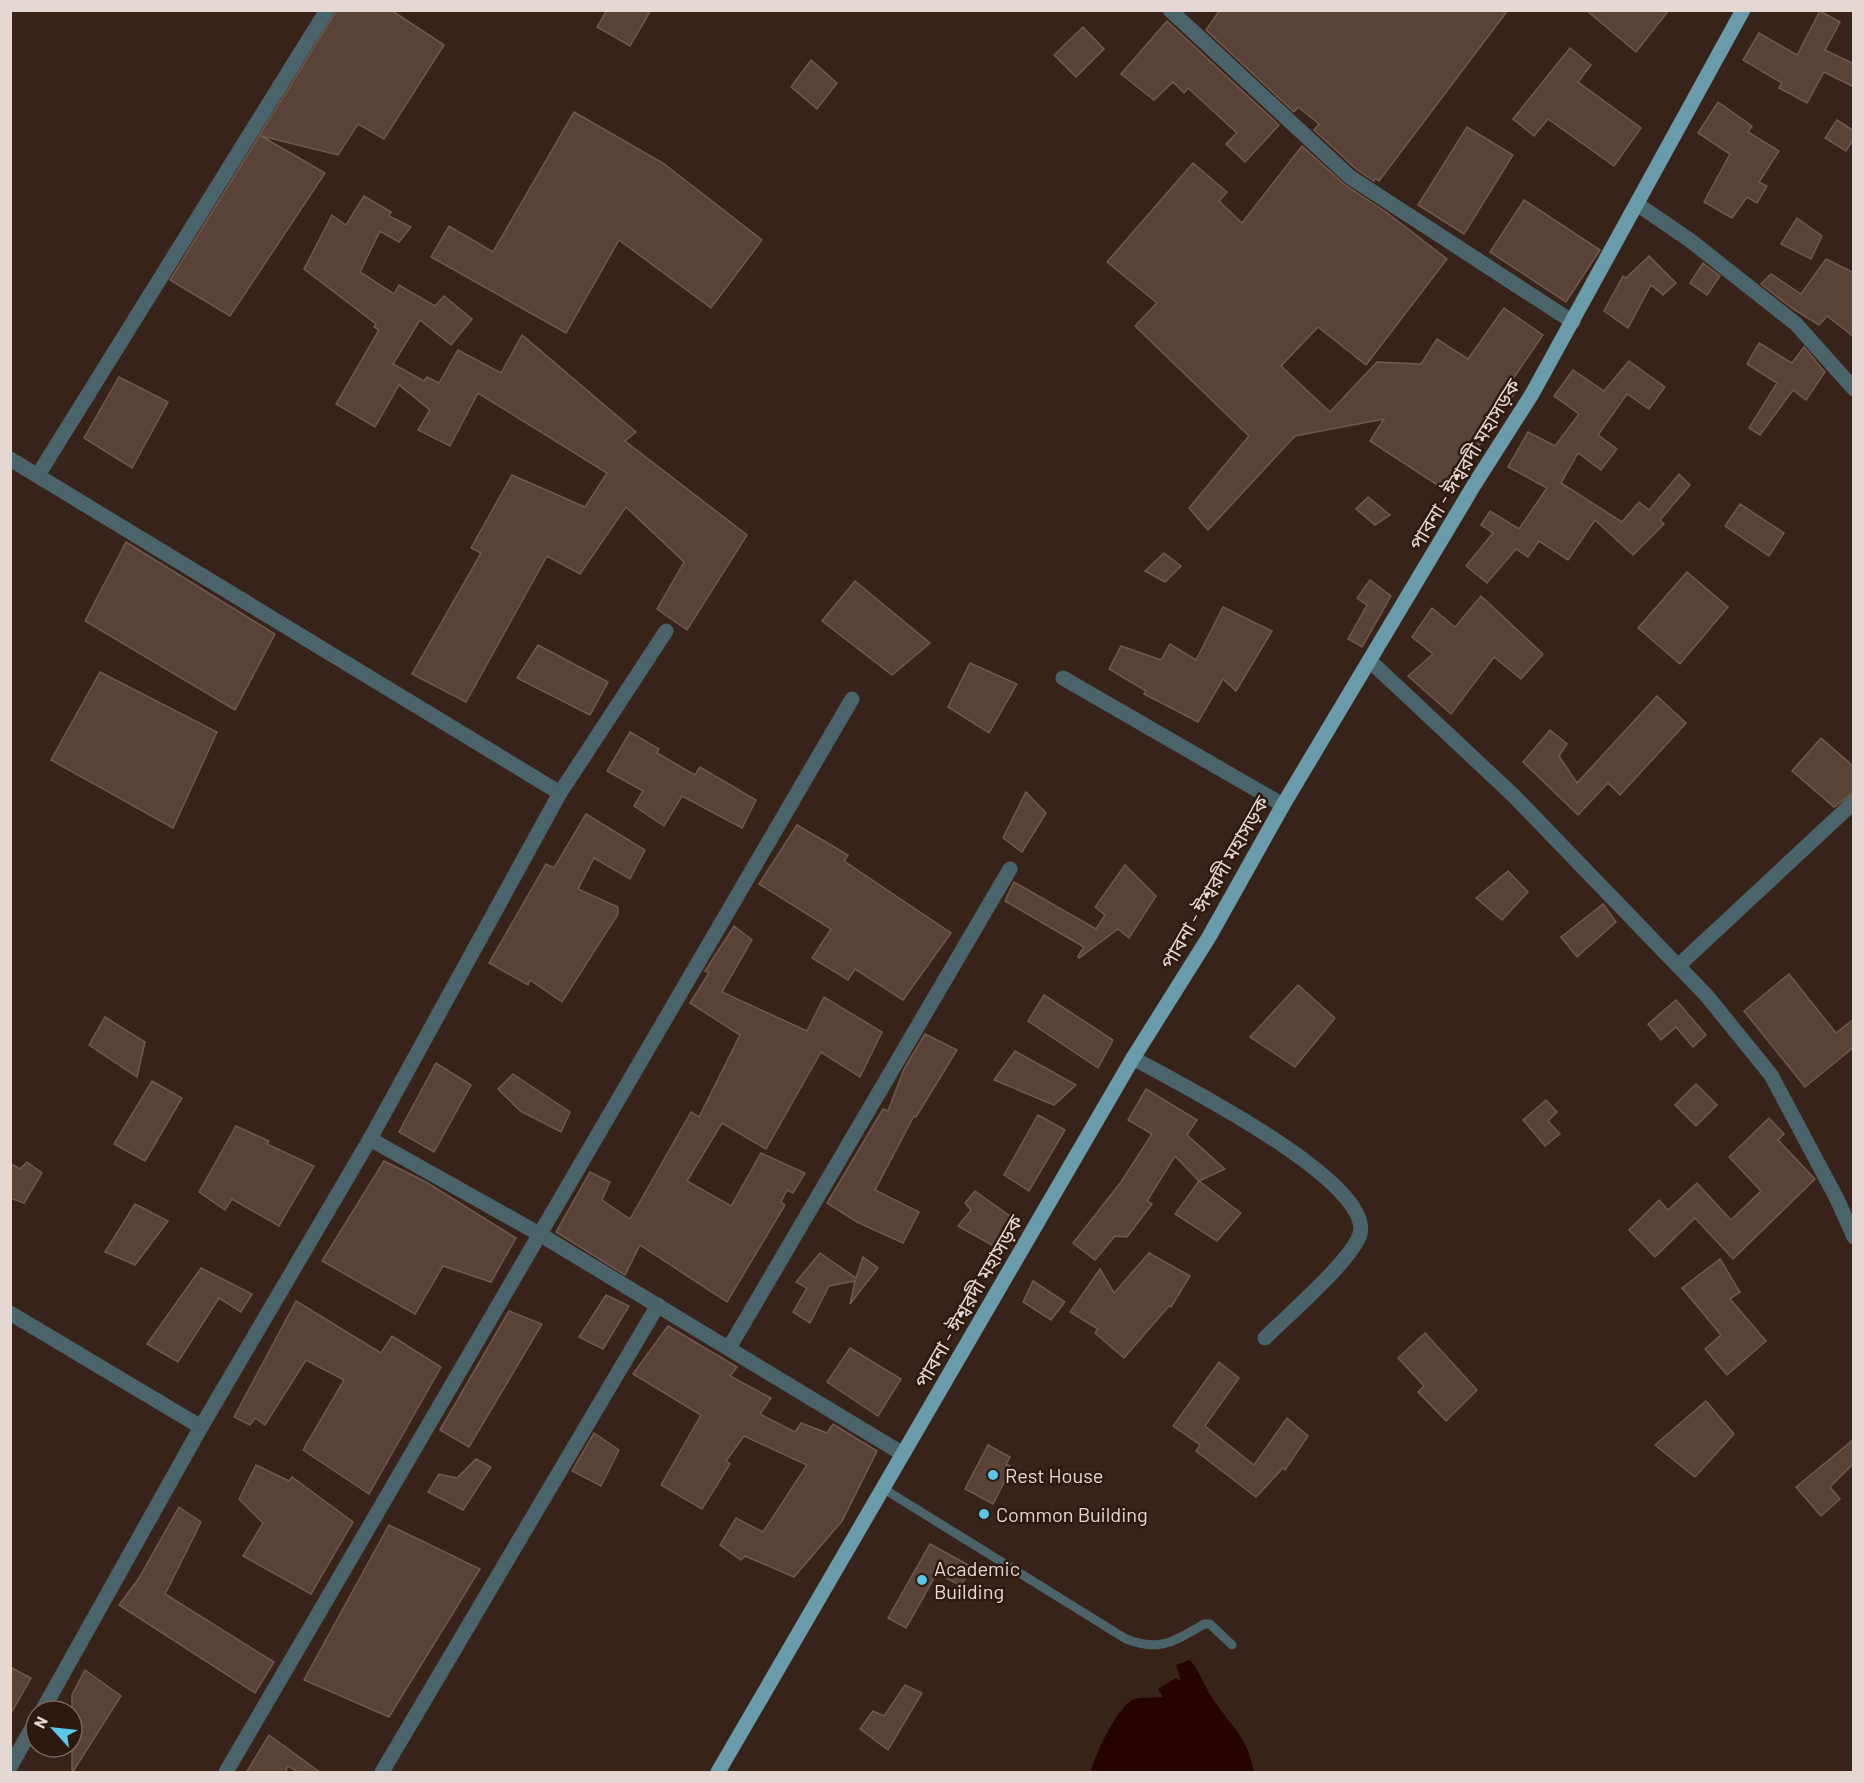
<svg xmlns="http://www.w3.org/2000/svg" width="1864" height="1783" font-family="Barlow,'Noto Sans Bengali',sans-serif">
	<rect width="100%" height="100%" fill="#38231a"/>
	<path fill="#270300" d="M1190,1660C1200,1672 1203,1683 1211,1696C1230,1726 1247,1735 1254,1772H1091C1094,1756 1118,1705 1134,1699C1143,1697 1154,1698 1163,1697L1158,1689L1176,1678L1181,1681L1176,1665Z"/>
	<g fill="#594238" stroke="#71594e" stroke-width="1.5">
		<polygon points="337,10 391,10 444,45 384,139 358,124 338,155 261,136 325,173 230,316 170,280"/>
		<polygon points="607,10 651,10 630,46 597,27"/>
		<polygon points="1220,10 1508,10 1379,181 1375,178 1374,181 1356,169 1314,130 1319,124 1298,107 1294,112 1206,30"/>
		<polygon points="1586,10 1669,10 1636,52"/>
		<polygon points="1820,11 1840,22 1825,50 1854,64 1854,87 1824,72 1807,103 1779,88 1782,83 1743,60 1759,33 1797,55"/>
		<polygon points="1167,21 1279,125 1245,162 1226,144 1237,133 1188,88 1184,93 1173,82 1154,100 1121,74"/>
		<polygon points="1083,27 1104,49 1076,77 1054,55"/>
		<polygon points="1570,48 1591,65 1578,82 1641,128 1614,166 1548,119 1534,136 1513,119"/>
		<polygon points="811,60 837,83 817,109 791,87"/>
		<polygon points="1718,102 1752,126 1748,132 1779,151 1759,182 1767,186 1757,203 1747,197 1732,218 1704,202 1730,154 1698,133"/>
		<polygon points="574,112 663,163 762,240 711,308 619,240 566,333 431,257 449,226 493,252"/>
		<polygon points="1837,120 1854,131 1854,138 1846,151 1825,138"/>
		<polygon points="1467,127 1513,155 1464,234 1418,205"/>
		<polygon points="1302,146 1344,184 1386,212 1447,259 1366,365 1318,327 1281,366 1330,412 1377,362 1421,364 1437,339 1468,359 1504,308 1543,335 1508,386 1516,391 1448,492 1370,441 1384,419 1295,436 1208,530 1189,508 1249,436 1135,326 1157,303 1107,262 1193,163 1227,192 1219,201 1242,223"/>
		<polygon points="364,196 391,212 389,216 411,227 399,242 380,231 360,272 394,294 399,285 435,306 444,296 472,319 451,345 420,320 393,364 424,381 427,377 439,383 458,350 501,373 522,335 636,432 625,441 747,535 687,630 657,609 684,562 626,507 580,574 547,556 466,702 412,674 481,553 471,548 512,475 585,507 607,473 478,393 450,446 418,430 430,410 399,385 375,427 336,404 379,330 374,327 376,324 304,269 332,215 346,225"/>
		<polygon points="1524,200 1600,250 1566,302 1490,252"/>
		<polygon points="1797,218 1822,236 1811,259 1781,244"/>
		<polygon points="1649,256 1676,283 1663,295 1651,285 1628,328 1604,311 1623,276 1626,278"/>
		<polygon points="1826,259 1854,273 1854,337 1827,316 1819,325 1793,309 1761,284 1771,274 1801,294"/>
		<polygon points="1703,263 1720,276 1707,295 1690,283"/>
		<polygon points="1759,343 1792,363 1804,347 1825,372 1806,400 1793,390 1760,435 1749,428 1777,383 1747,364"/>
		<polygon points="1629,361 1665,387 1649,409 1627,394 1598,435 1617,449 1601,470 1578,453 1561,483 1622,522 1639,502 1649,510 1679,474 1690,485 1660,520 1664,524 1633,555 1595,520 1568,560 1539,541 1528,557 1516,549 1487,583 1466,566 1493,533 1481,525 1490,511 1519,529 1547,488 1508,467 1528,432 1555,446 1579,414 1554,396 1573,370 1604,391"/>
		<polygon points="119,377 168,402 132,468 84,438"/>
		<polygon points="1368,497 1390,515 1375,525 1356,509"/>
		<polygon points="1740,504 1784,533 1769,556 1725,526"/>
		<polygon points="126,542 275,634 235,710 85,621"/>
		<polygon points="1164,553 1181,566 1165,582 1145,571"/>
		<polygon points="1687,572 1728,607 1680,664 1638,628"/>
		<polygon points="1370,580 1391,596 1362,647 1348,639 1367,605 1357,598"/>
		<polygon points="855,581 930,643 892,675 822,621"/>
		<polygon points="1481,596 1543,654 1521,679 1494,657 1451,714 1408,676 1433,654 1412,637 1432,608 1455,627"/>
		<polygon points="1223,607 1272,631 1236,691 1223,679 1198,722 1144,694 1146,691 1109,669 1121,646 1161,660 1170,644 1196,660"/>
		<polygon points="538,645 608,682 590,715 517,678"/>
		<polygon points="970,663 1017,684 989,733 948,707"/>
		<polygon points="100,672 217,732 173,828 51,760"/>
		<polygon points="1657,696 1686,723 1620,795 1608,783 1578,815 1523,762 1550,730 1567,744 1559,756 1577,783"/>
		<polygon points="630,732 659,749 657,753 695,775 700,767 756,800 742,828 682,796 664,826 634,806 643,791 607,771"/>
		<polygon points="1821,738 1854,767 1854,792 1834,807 1792,771"/>
		<polygon points="1026,792 1046,813 1022,852 1003,838"/>
		<polygon points="586,814 645,850 630,879 594,858 578,889 618,907 618,914 562,1002 530,980 528,985 489,963 546,864 554,868"/>
		<polygon points="797,825 848,855 844,861 951,933 903,1000 855,969 848,980 812,958 831,929 759,884"/>
		<polygon points="1125,865 1156,896 1129,938 1118,929 1079,958 1078,956 1084,947 1005,901 1014,882 1096,929 1105,915 1095,907"/>
		<polygon points="1508,871 1528,892 1502,920 1476,898"/>
		<polygon points="1603,904 1616,922 1577,957 1561,937"/>
		<polygon points="734,926 752,940 722,992 807,1031 824,997 882,1032 860,1077 821,1052 766,1149 722,1123 687,1181 731,1206 761,1153 805,1173 793,1193 787,1190 781,1202 785,1205 727,1302 640,1245 625,1275 556,1232 590,1172 610,1182 602,1200 630,1219 691,1112 699,1117 740,1035 690,1003 709,973 705,971"/>
		<polygon points="1789,974 1836,1033 1854,1019 1854,1047 1805,1087 1744,1011"/>
		<polygon points="1298,985 1335,1018 1295,1067 1250,1037"/>
		<polygon points="1044,995 1113,1040 1098,1068 1028,1021"/>
		<polygon points="1676,1000 1706,1035 1693,1047 1676,1027 1661,1040 1648,1024"/>
		<polygon points="105,1017 145,1042 137,1077 89,1045"/>
		<polygon points="925,1034 957,1050 916,1117 914,1116 875,1190 919,1212 903,1243 857,1222 827,1203 883,1109 888,1111 904,1069"/>
		<polygon points="1015,1051 1076,1085 1054,1105 994,1080"/>
		<polygon points="436,1063 471,1085 434,1152 399,1132"/>
		<polygon points="513,1074 570,1112 561,1132 520,1111 498,1089"/>
		<polygon points="152,1081 182,1098 145,1161 114,1144"/>
		<polygon points="1696,1084 1717,1105 1696,1126 1675,1105"/>
		<polygon points="1146,1089 1197,1120 1187,1135 1225,1169 1199,1181 1175,1156 1147,1201 1152,1204 1127,1237 1115,1236 1095,1260 1073,1243 1121,1182 1152,1134 1128,1120"/>
		<polygon points="1546,1100 1557,1112 1548,1121 1560,1134 1545,1146 1523,1120"/>
		<polygon points="1038,1115 1065,1130 1029,1191 1004,1175"/>
		<polygon points="1769,1118 1784,1134 1778,1140 1815,1179 1733,1259 1695,1218 1655,1257 1629,1230 1659,1200 1668,1210 1697,1183 1731,1220 1761,1191 1729,1157"/>
		<polygon points="236,1126 269,1141 267,1144 314,1166 279,1226 232,1199 225,1210 199,1192"/>
		<polygon points="384,1161 426,1182 516,1238 491,1282 443,1266 415,1314 322,1261"/>
		<polygon points="27,1162 42,1173 24,1203 10,1198 10,1163 20,1169"/>
		<polygon points="1199,1181 1241,1213 1217,1241 1175,1214"/>
		<polygon points="975,1191 1014,1219 997,1248 958,1226 971,1210 965,1203"/>
		<polygon points="135,1204 168,1221 135,1265 105,1252"/>
		<polygon points="820,1253 856,1278 863,1257 878,1268 850,1304 855,1281 829,1286 810,1323 793,1312 807,1288 796,1282"/>
		<polygon points="1149,1253 1190,1276 1171,1307 1169,1306 1124,1358 1095,1333 1098,1329 1070,1312 1100,1269 1114,1293"/>
		<polygon points="1720,1259 1740,1292 1730,1299 1766,1341 1727,1375 1705,1349 1721,1335 1682,1288"/>
		<polygon points="201,1268 252,1294 241,1312 219,1298 178,1362 147,1344"/>
		<polygon points="1033,1281 1065,1302 1051,1320 1023,1302"/>
		<polygon points="606,1295 629,1306 603,1349 579,1337"/>
		<polygon points="296,1301 381,1353 392,1336 441,1367 369,1494 303,1450 344,1380 306,1360 265,1425 255,1418 250,1425 234,1417"/>
		<polygon points="509,1311 542,1324 469,1447 440,1430"/>
		<polygon points="668,1326 737,1367 730,1376 771,1398 760,1414 795,1432 801,1423 827,1433 833,1424 877,1451 842,1521 794,1577 745,1556 741,1560 720,1545 736,1518 763,1532 807,1465 744,1436 726,1461 730,1464 702,1509 661,1485 701,1415 633,1374"/>
		<polygon points="1425,1333 1477,1390 1446,1421 1418,1392 1424,1386 1398,1358"/>
		<polygon points="850,1348 901,1379 878,1416 827,1382"/>
		<polygon points="1219,1362 1239,1378 1205,1426 1254,1465 1287,1418 1308,1436 1285,1470 1283,1468 1256,1497 1196,1451 1200,1445 1173,1426"/>
		<polygon points="1706,1401 1734,1434 1695,1477 1655,1445"/>
		<polygon points="594,1433 619,1450 601,1486 572,1471"/>
		<polygon points="1854,1439 1854,1463 1830,1487 1840,1499 1821,1516 1796,1487"/>
		<polygon points="988,1445 1010,1457 1006,1464 1010,1466 1007,1471 1009,1473 993,1504 965,1489"/>
		<polygon points="476,1459 491,1467 463,1510 428,1492 439,1474 457,1478"/>
		<polygon points="256,1465 289,1481 292,1477 353,1522 311,1594 243,1556 263,1523 239,1499"/>
		<polygon points="179,1507 201,1522 165,1594 274,1662 255,1693 119,1605 139,1578"/>
		<polygon points="389,1525 480,1569 389,1717 304,1680"/>
		<polygon points="930,1544 972,1567 961,1586 937,1573 906,1628 888,1618"/>
		<polygon points="10,1667 31,1678 10,1715"/>
		<polygon points="85,1670 121,1696 72,1773 72,1695"/>
		<polygon points="905,1685 922,1693 888,1750 860,1729 873,1711 884,1716"/>
		<polygon points="269,1735 321,1773 300,1773 288,1766 285,1773 246,1773"/>
	</g>
	<g fill="none" stroke-linecap="round" stroke-linejoin="round">
		<path stroke="#4b636a" stroke-width="9" d="M884,1489L1126,1639C1160,1652 1173,1642 1204,1624H1210L1232,1645"/>
		<g stroke="#4b636a" stroke-width="15">
			<polyline points="1170,10 1350,177 1573,322"/>
			<polyline points="1637,204 1691,241 1796,324 1854,389"/>
			<polyline points="10,459 560,793"/>
			<polyline points="38,475 327,10"/>
			<polyline points="1370,661 1514,796 1707,996 1771,1075 1837,1199 1854,1237"/>
			<polyline points="1063,678 1283,805"/>
			<polyline points="1678,966 1854,802"/>
			<path d="M1133,1058C1174,1081 1374,1181 1360,1234C1353,1259 1287,1316 1265,1338"/>
			<polyline points="370,1139 541,1235 903,1454"/>
			<polyline points="10,1313 201,1427"/>
			<polyline points="729,1348 1010,869"/>
			<polyline points="42,1711 201,1427 370,1139 560,793 666,631"/>
			<polyline points="10,1767 36,1721"/>
			<polyline points="226,1772 852,699"/>
			<polyline points="382,1772 658,1305"/>
		</g>
		<polyline stroke="#6a9baa" stroke-width="15" points="718,1772 1133,1058 1209,937 1283,805 1474,485 1532,394 1743,10"/>
	</g>
	<g fill="#5ac8e5" stroke="#2e1911" stroke-width="2">
		<circle cx="993" cy="1475" r="6"/>
		<circle cx="984" cy="1514" r="6"/>
		<circle cx="922" cy="1580" r="6"/>
	</g>
	<g text-anchor="middle" dominant-baseline="central" stroke-width="5" stroke-linejoin="round" paint-order="stroke">
		<g font-size="20" fill="#e5d7d1" stroke="#2e1911">
			<text transform="translate(1464 464) rotate(-59)">পাবনা - ঈশ্বরদী মহাসড়ক</text>
			<text transform="translate(1214 882) rotate(-60)">পাবনা - ঈশ্বরদী মহাসড়ক</text>
			<text transform="translate(968 1301) rotate(-60)">পাবনা - ঈশ্বরদী মহাসড়ক</text>
		</g>
		<g font-size="20" fill="#e5d7d1" stroke="#2e1911" text-anchor="start">
			<text x="1005" y="1475">Rest House</text>
			<text x="996" y="1514">Common Building</text>
			<text x="934" y="1568">Academic<tspan x="934" dy="23">Building</tspan></text>
		</g>
	</g>
	<rect width="1864" height="1783" fill="none" stroke="#e5d7d1" stroke-width="24"/>
	<g transform="translate(54 1729) rotate(297)"><circle r="28" fill="#2e1911" stroke="#77655e" stroke-width="1.5"/>
	<path d="M0-4.5L10 22L0 15L-10 22Z" fill="#5ac8e5"/>
	<text y="-9" font-size="16" font-weight="bold" text-anchor="middle" fill="#e5d7d1">N</text>
	</g>
</svg>
